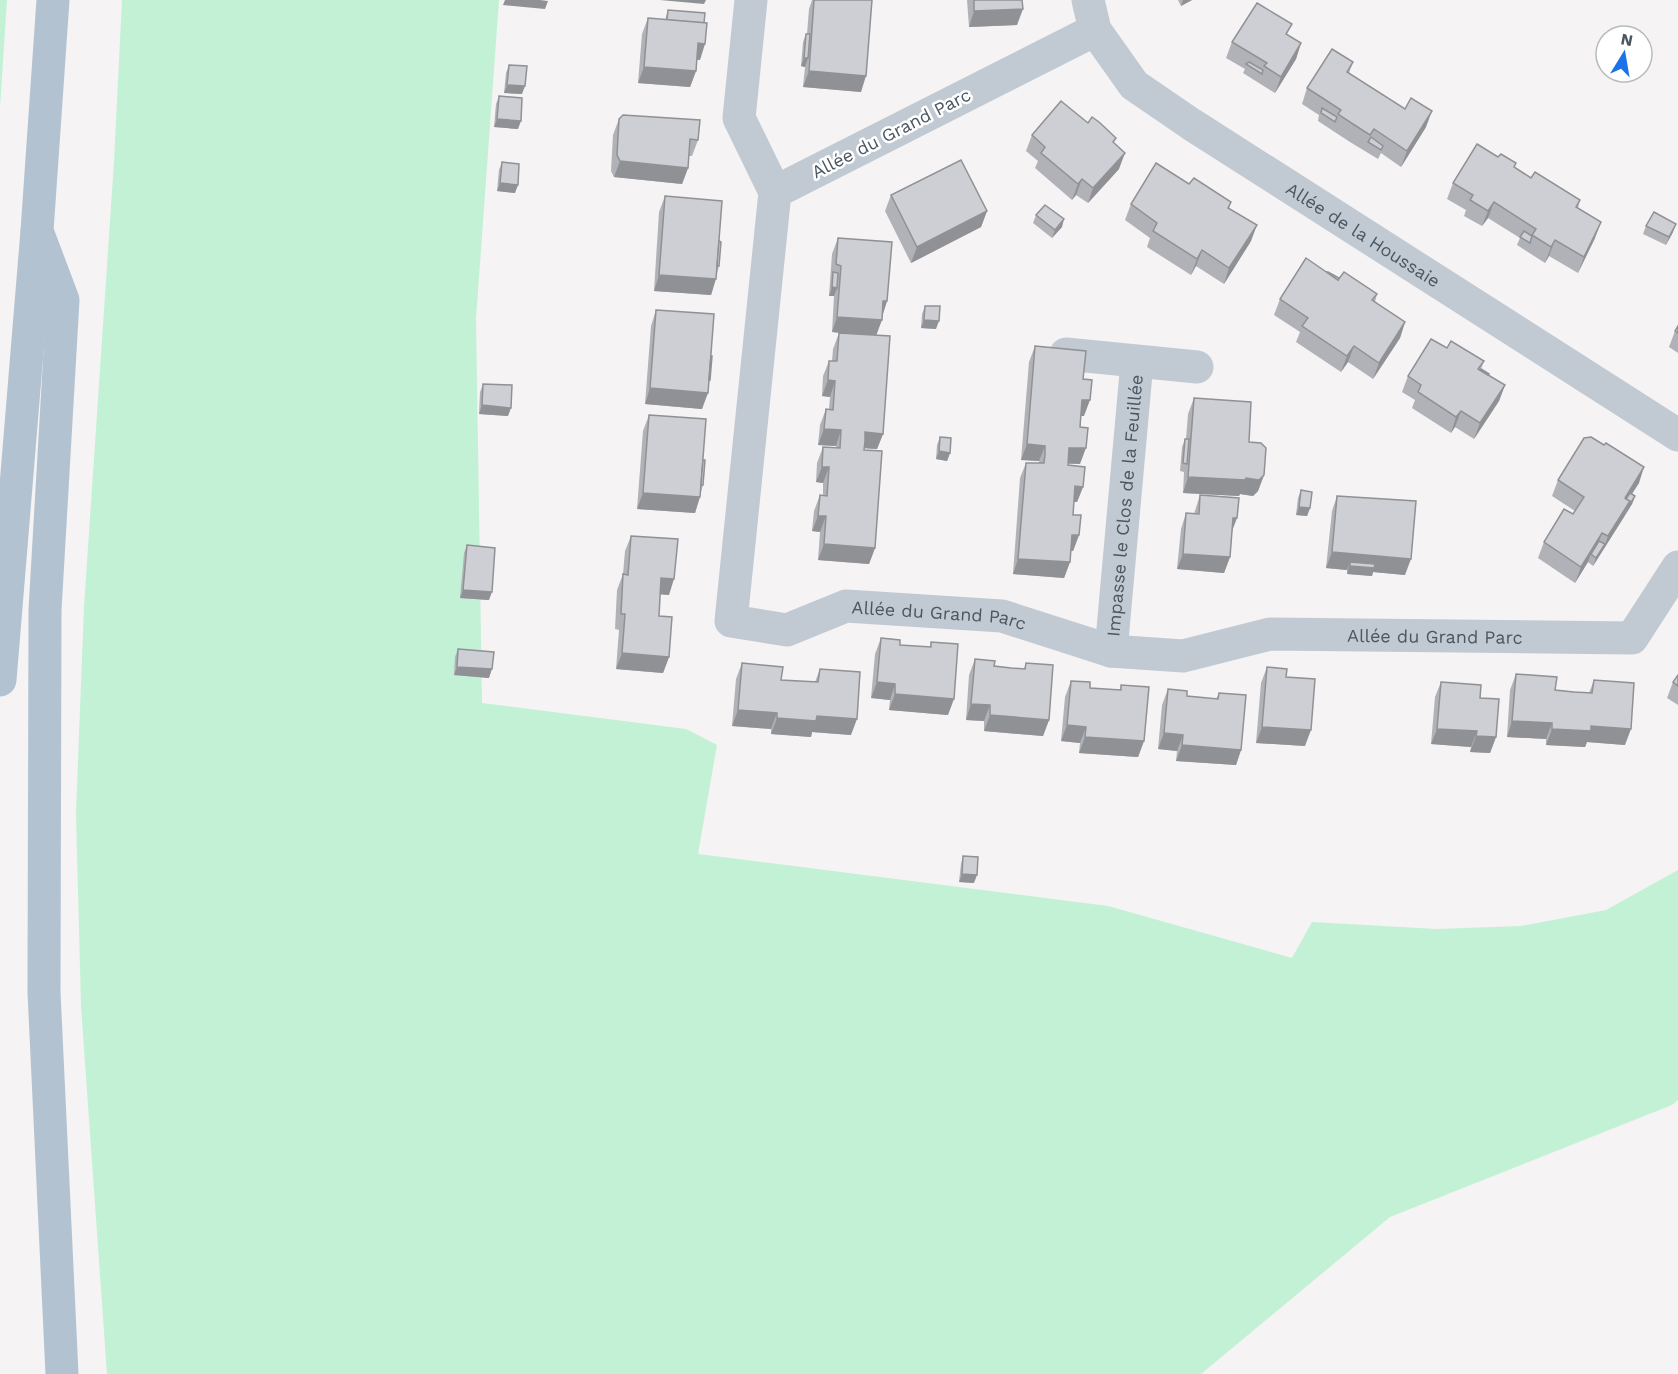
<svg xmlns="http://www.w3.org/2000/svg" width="1678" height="1374" font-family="'Work Sans',sans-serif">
	<rect width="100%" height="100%" fill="#f5f3f3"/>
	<g fill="#c3f1d5">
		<polygon points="0,0 7,0 0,107"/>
		<polygon points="122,0 499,0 476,319 482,703 686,729 717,745 698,854 1108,906 1292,958 1312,922 1436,929 1521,926 1606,910 1678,870 1678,1100 1672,1105 1390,1217 1201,1374 107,1374 81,1006 76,813 84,607 114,162"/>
	</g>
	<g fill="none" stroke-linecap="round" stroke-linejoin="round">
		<g stroke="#c1cad2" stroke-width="33">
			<polyline points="751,0 739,118 775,192"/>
			<path id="s1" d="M1088,0L1095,30L1134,85L1191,124L1678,435"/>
			<path id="s2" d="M1095,30L775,192L731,621L787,630L846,606L1002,616L1111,651L1183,656L1270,634L1632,638L1678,567"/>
			<polyline points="1066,354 1197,367"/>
			<path id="s3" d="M1111,651L1137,362"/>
		</g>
		<g stroke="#b3c2d1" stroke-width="33">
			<polyline points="37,231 63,300 45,610 44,992 62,1374"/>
			<polyline points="0,680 37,231 53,0"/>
		</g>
	</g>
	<g fill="#b0b2b7">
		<polygon points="812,0 872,0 861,92 803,87 805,67 801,66 803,42 806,34 807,34 809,9"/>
		<polygon points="967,0 1022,0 1017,25 969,27"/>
		<polygon points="1178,0 1192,0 1181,6"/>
		<polygon points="668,10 700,60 697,59 696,71 690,87 638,83 642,34 648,18 665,20"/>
		<polygon points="1288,35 1301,43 1296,59 1275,93 1243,73 1245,69 1226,58 1232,42"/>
		<polygon points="1353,62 1349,73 1426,127 1401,167 1381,153 1378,159 1350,142 1318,121 1319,115 1302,104 1307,88"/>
		<polygon points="509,65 522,94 504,93 506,73"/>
		<polygon points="499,96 518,129 494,127 496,104"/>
		<polygon points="619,119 698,140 692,156 689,156 688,168 682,184 614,177 611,171 613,135"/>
		<polygon points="1032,135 1114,143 1119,169 1088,203 1076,195 1072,200 1035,168 1038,161 1026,151"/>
		<polygon points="502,162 515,193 497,191 499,170"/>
		<polygon points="1515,168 1531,178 1580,200 1578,208 1595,238 1578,273 1549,256 1545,263 1517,245 1520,238 1488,218 1482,226 1464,216 1466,210 1447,199 1453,183"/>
		<polygon points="1189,184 1231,202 1229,209 1251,241 1224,284 1196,266 1191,275 1147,247 1150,238 1125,220 1131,204"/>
		<polygon points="891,195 987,211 981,227 911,263 885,211"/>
		<polygon points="665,196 719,241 719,266 711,295 654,291 659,212"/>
		<polygon points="1036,215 1062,227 1052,238 1033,223"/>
		<polygon points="1646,226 1673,232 1666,245 1643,234"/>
		<polygon points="838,238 887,301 876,335 883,434 877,449 864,448 875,548 869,564 818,560 820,532 812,531 814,511 820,495 823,495 823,483 816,482 817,463 823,447 836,448 836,446 818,445 820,425 826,409 829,409 830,397 822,396 823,376 829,361 832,361 833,349 839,333 832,332 834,296 829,296 832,254"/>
		<polygon points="1327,272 1339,278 1377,294 1375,302 1405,322 1400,338 1373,379 1348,362 1341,372 1296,342 1300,332 1274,315 1280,299"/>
		<polygon points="925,306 936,329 921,328 922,314"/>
		<polygon points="656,310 711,356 710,380 702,409 645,404 651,326"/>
		<polygon points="1678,326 1678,353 1669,347 1675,331"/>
		<polygon points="1035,346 1083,379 1084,416 1081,416 1080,427 1080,464 1068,464 1068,465 1083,487 1077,502 1074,502 1073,515 1079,535 1073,551 1071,551 1070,562 1064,578 1013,574 1020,478 1026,463 1039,463 1039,461 1021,460 1029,362"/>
		<polygon points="1447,348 1484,361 1481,369 1488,375 1505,385 1499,401 1474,439 1455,427 1451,433 1412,408 1415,400 1402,392 1408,376"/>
		<polygon points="483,384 508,416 479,414 480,392"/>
		<polygon points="1194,398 1249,442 1264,475 1258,491 1253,496 1240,494 1239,496 1183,493 1184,472 1180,471 1182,447 1185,439 1186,439 1188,414"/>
		<polygon points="649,415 703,460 703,485 695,513 637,509 643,431"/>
		<polygon points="940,437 950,453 947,461 936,459 937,445"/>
		<polygon points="1558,480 1639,483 1632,494 1635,496 1632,504 1593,566 1588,562 1575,583 1538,558 1544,542 1575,511 1552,496"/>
		<polygon points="1301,490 1310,508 1307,516 1296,515 1298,498"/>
		<polygon points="1200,495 1232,533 1230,557 1224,573 1177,569 1181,529 1186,513 1194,514"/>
		<polygon points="1337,496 1405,575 1373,572 1372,576 1347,574 1347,570 1326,568 1332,511"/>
		<polygon points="631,536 669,595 660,594 659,616 669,657 663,673 616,669 619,630 615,629 617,590 623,574 625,551"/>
		<polygon points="467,545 489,600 460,598 464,553"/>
		<polygon points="881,638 900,645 930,647 931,642 948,715 889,710 890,700 871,698 875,654"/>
		<polygon points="458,649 489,678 454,675 455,657"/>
		<polygon points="975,659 994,666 1024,669 1026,663 1049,720 1043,736 984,731 984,721 966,720 969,675"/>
		<polygon points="742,663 781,680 815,682 820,669 851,735 812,732 811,737 771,734 771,729 732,726 736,679"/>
		<polygon points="1267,667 1286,677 1305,746 1256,743 1261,683"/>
		<polygon points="1516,674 1555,690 1589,693 1594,680 1625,745 1587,742 1585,747 1546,745 1546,739 1507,737 1510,690"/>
		<polygon points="1678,675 1678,705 1667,698 1673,682"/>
		<polygon points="1071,681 1090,688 1120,690 1121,685 1144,741 1138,757 1079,753 1080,743 1061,741 1065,697"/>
		<polygon points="1441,682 1480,698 1496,737 1490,753 1470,752 1471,747 1431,744 1435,697"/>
		<polygon points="1168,689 1187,696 1216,699 1219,693 1241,750 1236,765 1176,761 1177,751 1158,749 1162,705"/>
		<polygon points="963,856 974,883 959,882 961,864"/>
	</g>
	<g fill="#909195">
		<polygon points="505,0 540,0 548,1 545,9 503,5"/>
		<polygon points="660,0 706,0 704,4"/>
		<polygon points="1183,0 1192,0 1181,6"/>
		<polygon points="1023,9 1017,25 969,27 974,11"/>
		<polygon points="698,43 705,44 700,60 692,59"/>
		<polygon points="1301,43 1296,59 1275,93 1281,77"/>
		<polygon points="804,58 808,58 805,67 801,66"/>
		<polygon points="644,67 696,71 690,87 638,83"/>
		<polygon points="809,71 866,76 861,92 803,87"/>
		<polygon points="507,85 525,86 522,94 504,93"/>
		<polygon points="1432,111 1426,127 1401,167 1407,151"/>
		<polygon points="497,119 521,121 518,129 494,127"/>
		<polygon points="1125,153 1119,169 1088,203 1093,188"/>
		<polygon points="620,161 688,168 682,184 614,177"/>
		<polygon points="1082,179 1076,195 1072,200 1078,184"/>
		<polygon points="500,183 518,185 515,193 497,191"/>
		<polygon points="1494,202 1488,218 1482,226 1488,211"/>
		<polygon points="987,211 981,227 911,263 917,247"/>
		<polygon points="1064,219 1062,227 1052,238 1055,230"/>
		<polygon points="1601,222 1595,238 1578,273 1584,257"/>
		<polygon points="1676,224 1673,232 1666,245 1669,237"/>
		<polygon points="1257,225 1251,241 1224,284 1229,268"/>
		<polygon points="1555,240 1549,256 1545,263 1551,247"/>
		<polygon points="1202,250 1196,266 1191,275 1197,259"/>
		<polygon points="659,275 716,279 711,295 654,291"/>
		<polygon points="832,287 837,288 834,296 829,296"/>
		<polygon points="883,301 887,301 882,317"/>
		<polygon points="837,317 882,320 876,336 832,332"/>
		<polygon points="924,320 939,321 936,329 921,328"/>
		<polygon points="1405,322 1400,338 1373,379 1379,363"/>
		<polygon points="1354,346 1348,362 1341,372 1347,356"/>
		<polygon points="828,380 835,381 830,397 822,396"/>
		<polygon points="1505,385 1499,401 1474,439 1480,423"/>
		<polygon points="650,388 708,393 702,409 645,404"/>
		<polygon points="1082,400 1090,400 1084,416 1076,416"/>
		<polygon points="482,405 511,408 508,416 479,414"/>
		<polygon points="1461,411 1455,427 1451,433 1456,417"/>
		<polygon points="824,429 841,430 836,446 818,445"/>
		<polygon points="865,432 883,434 877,449 860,448"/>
		<polygon points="1027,444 1045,446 1039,461 1021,460"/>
		<polygon points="1069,448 1086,448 1080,464 1064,463"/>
		<polygon points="939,451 950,453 947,461 936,459"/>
		<polygon points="822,467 829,467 823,483 816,482"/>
		<polygon points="1644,467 1639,483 1623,507 1625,498"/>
		<polygon points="1264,475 1258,491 1253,496 1240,494 1239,496 1183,493 1188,477 1246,478"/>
		<polygon points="1075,486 1083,487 1077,502 1069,502"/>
		<polygon points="643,493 700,497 695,513 637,509"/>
		<polygon points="1635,496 1632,504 1624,517 1627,509"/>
		<polygon points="1630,501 1624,517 1593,566 1596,558 1605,544 1608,536"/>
		<polygon points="1299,507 1310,508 1307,516 1296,515"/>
		<polygon points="818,516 826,516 820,532 812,531"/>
		<polygon points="1233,518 1237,518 1231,534"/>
		<polygon points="1602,533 1596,549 1591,554 1588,562 1575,583 1581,567"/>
		<polygon points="1072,535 1079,535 1073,551 1066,551"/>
		<polygon points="824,544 875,548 869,564 818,560"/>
		<polygon points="1332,552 1411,559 1405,575 1373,572 1372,576 1347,574 1350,562 1347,570 1326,568"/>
		<polygon points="1183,554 1230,557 1224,573 1177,569"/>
		<polygon points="1018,559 1070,562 1064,578 1013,574"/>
		<polygon points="661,578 674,579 669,595 656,594"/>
		<polygon points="463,590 492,592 489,600 460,598"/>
		<polygon points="622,653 669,657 663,673 616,669"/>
		<polygon points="457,667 492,669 489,678 454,675"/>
		<polygon points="877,682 895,684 890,700 871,698"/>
		<polygon points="895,694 954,699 948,715 889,710"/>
		<polygon points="971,704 990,705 984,721 966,720"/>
		<polygon points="738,710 777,713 771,729 732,726"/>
		<polygon points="990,715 1049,720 1043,736 984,731"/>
		<polygon points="817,716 857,719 851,735 812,732 811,737 771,734 777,718"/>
		<polygon points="1512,721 1552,723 1546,739 1507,737"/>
		<polygon points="1067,725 1086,727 1080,743 1061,741"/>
		<polygon points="1591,726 1631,729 1625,745 1587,742 1585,747 1546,745 1552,729"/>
		<polygon points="1262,727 1311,730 1305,746 1256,743"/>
		<polygon points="1437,729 1477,731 1471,747 1431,744"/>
		<polygon points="1164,733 1183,735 1177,751 1158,749"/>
		<polygon points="1476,736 1496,737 1490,753 1470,752"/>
		<polygon points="1085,737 1144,741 1138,757 1079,753"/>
		<polygon points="1182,745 1241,750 1236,765 1176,761"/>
		<polygon points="962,874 977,875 974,883 959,882"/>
	</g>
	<g fill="#cdcfd5" stroke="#909195" stroke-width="1.5">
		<polygon points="814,0 872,0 866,76 809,71"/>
		<polygon points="974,0 1022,0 1023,9 974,11"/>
		<polygon points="1257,3 1292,24 1286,34 1301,43 1281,77 1264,66 1267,63 1232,42"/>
		<polygon points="668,10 705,13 704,23 667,20"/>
		<polygon points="648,18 707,23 705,44 698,43 696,71 644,67"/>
		<polygon points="806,34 810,34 808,58 804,58"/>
		<polygon points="1332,49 1353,62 1347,72 1405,109 1411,98 1432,111 1407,151 1374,129 1370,135 1356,126 1338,114 1341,110 1307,88"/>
		<polygon points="1249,62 1263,70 1262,74 1246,64"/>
		<polygon points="509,65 527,66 525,86 507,85"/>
		<polygon points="499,96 522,98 521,121 497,119"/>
		<polygon points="1061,101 1088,123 1092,117 1099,122 1116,138 1113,142 1125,153 1093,188 1082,179 1078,184 1041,153 1045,147 1032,135"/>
		<polygon points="1322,108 1337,117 1335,122 1321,113"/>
		<polygon points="623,115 700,120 698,140 690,139 688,168 620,161 617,155 619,119"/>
		<polygon points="1371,137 1383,146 1381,150 1368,142"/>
		<polygon points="1477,144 1498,157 1501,154 1516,163 1514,167 1531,178 1535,172 1580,200 1576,207 1601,222 1584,257 1555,240 1551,247 1532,235 1536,229 1494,202 1488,211 1470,200 1473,195 1453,183"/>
		<polygon points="961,160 987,211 917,247 891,195"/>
		<polygon points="502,162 519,164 518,185 500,183"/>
		<polygon points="1156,163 1189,184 1194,178 1231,202 1228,208 1257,225 1229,268 1202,250 1197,259 1153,231 1157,223 1131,204"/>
		<polygon points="665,196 722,201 716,279 659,275"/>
		<polygon points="1045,205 1064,219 1055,230 1036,215"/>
		<polygon points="1654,212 1676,224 1669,237 1646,226"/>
		<polygon points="1524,231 1532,236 1530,243 1520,237"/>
		<polygon points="838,238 892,242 887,301 883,301 882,320 837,317 841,266 836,264"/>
		<polygon points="719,241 721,242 719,266 717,266"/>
		<polygon points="1306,258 1338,280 1344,272 1377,294 1372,300 1405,322 1379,363 1354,346 1347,356 1302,326 1308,318 1280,299"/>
		<polygon points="833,272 838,273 837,288 832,287"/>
		<polygon points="1327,272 1328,272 1339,278 1338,280"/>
		<polygon points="925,306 940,306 939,321 924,320"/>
		<polygon points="656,310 714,314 708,393 650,388"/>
		<polygon points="1678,326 1678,333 1675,331"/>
		<polygon points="839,333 890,336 883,434 865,432 865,441 864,450 882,451 875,548 824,544 826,516 818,516 820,495 827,496 829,467 822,467 823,447 840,448 841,430 824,429 826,409 833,410 835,381 828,380 829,361 837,361"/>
		<polygon points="1431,339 1447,348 1451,341 1484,361 1478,369 1505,385 1480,423 1461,411 1456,417 1418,392 1421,385 1408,376"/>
		<polygon points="1035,346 1086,351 1083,379 1092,380 1090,400 1082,400 1080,427 1088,428 1086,448 1069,448 1068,465 1085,467 1083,487 1075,486 1073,515 1081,515 1079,535 1072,535 1070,562 1018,559 1026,463 1044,463 1045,454 1045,446 1027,444"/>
		<polygon points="711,356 712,356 710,380 709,380"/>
		<polygon points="1481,369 1489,374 1488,375 1480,370"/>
		<polygon points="483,384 512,385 511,408 482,405"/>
		<polygon points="1194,398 1251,402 1249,442 1261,443 1266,448 1264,475 1259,480 1246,478 1245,480 1188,477"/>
		<polygon points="649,415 706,419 700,497 643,493"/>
		<polygon points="940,437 951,438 950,453 939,451"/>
		<polygon points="1591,437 1604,445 1606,443 1644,467 1625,498 1630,501 1608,536 1602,533 1581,567 1544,542 1564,509 1573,514 1584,497 1558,480 1584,438"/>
		<polygon points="1185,439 1189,439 1187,464 1183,463"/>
		<polygon points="703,460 705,460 703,485 701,485"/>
		<polygon points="1301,490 1312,492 1310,508 1299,507"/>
		<polygon points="1630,493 1635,496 1627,509 1630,501 1626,499"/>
		<polygon points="1200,495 1239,498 1237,518 1233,518 1230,557 1183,554 1186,513 1199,514"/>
		<polygon points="1337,496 1416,501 1411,559 1332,552"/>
		<polygon points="631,536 678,539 674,579 661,578 659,616 672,617 669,657 622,653 625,614 621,614 623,574 628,575"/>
		<polygon points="1599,541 1605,544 1596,558 1591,554"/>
		<polygon points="467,545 495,548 492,592 463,590"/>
		<polygon points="1350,562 1375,564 1374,568 1350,566"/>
		<polygon points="881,638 900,640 900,645 931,647 931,642 958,644 954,699 895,694 895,684 877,682"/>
		<polygon points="458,649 494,652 492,669 457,667"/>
		<polygon points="975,659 995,661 994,666 1011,668 1025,669 1026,663 1053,665 1049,720 990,715 990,705 971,704"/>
		<polygon points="742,663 783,667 781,680 818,682 820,669 860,672 857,719 817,716 816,721 777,718 777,713 738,710"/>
		<polygon points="1267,667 1287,669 1286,677 1315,679 1311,730 1262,727"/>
		<polygon points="1516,674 1557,677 1555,690 1574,692 1592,693 1594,680 1634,683 1631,729 1591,726 1591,731 1552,729 1552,723 1512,721"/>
		<polygon points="1678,675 1678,686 1673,682"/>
		<polygon points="1071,681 1090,682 1090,688 1121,690 1121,685 1149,687 1144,741 1085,737 1086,727 1067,725"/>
		<polygon points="1441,682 1481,685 1480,698 1499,699 1496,737 1476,736 1477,731 1437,729"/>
		<polygon points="1168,689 1187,691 1187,696 1218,699 1219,693 1246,695 1241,750 1182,745 1183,735 1164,733"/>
		<polygon points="963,856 978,857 977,875 962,874"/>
	</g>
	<g text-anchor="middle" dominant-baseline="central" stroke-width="5" stroke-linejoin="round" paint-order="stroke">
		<g font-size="18" fill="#4a5661" stroke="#fff">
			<text transform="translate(891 133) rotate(-27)">Allée du Grand Parc</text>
			<text stroke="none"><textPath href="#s1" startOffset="372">Allée de la Houssaie</textPath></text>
			<text stroke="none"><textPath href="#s3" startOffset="146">Impasse le Clos de la Feuillée</textPath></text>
			<text stroke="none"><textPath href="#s2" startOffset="1004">Allée du Grand Parc</textPath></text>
			<text stroke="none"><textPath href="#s2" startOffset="1508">Allée du Grand Parc</textPath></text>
		</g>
	</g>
	<g transform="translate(1624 54) rotate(11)"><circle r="28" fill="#ffffff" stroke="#b7bbc0" stroke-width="1.5"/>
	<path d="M0-4.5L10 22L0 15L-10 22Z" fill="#1a73e8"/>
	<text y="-9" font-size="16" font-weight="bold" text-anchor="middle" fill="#4a5661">N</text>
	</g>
</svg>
